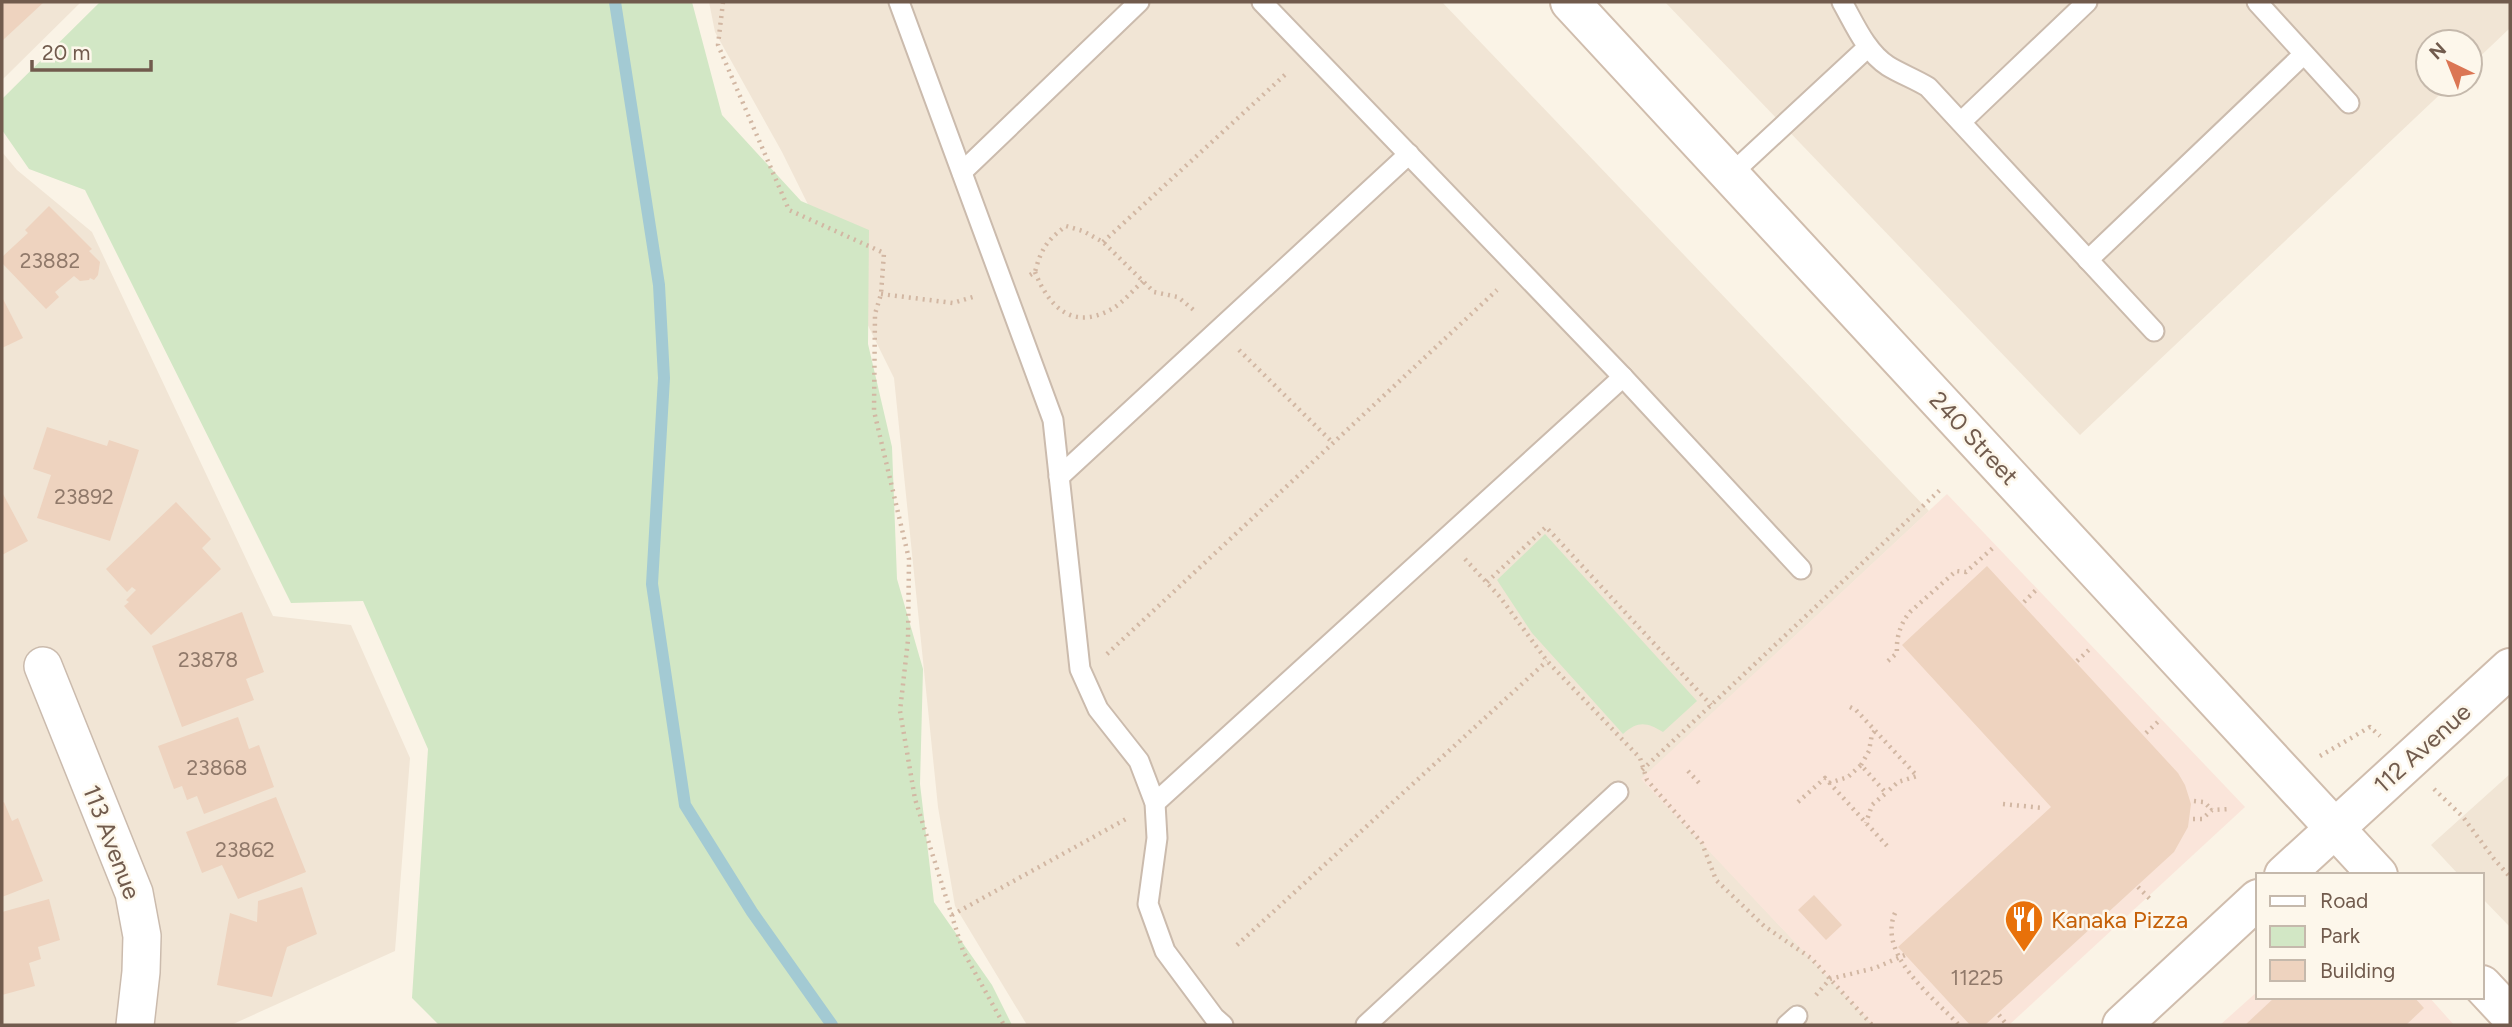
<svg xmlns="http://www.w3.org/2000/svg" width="2512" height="1027" font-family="Figtree,sans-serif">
	<rect width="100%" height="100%" fill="#faf3e6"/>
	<g fill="#f1e5d5">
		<polygon points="2,2 81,2 2,80"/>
		<polygon points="709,2 1442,2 1929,511 1642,779 1873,1025 1027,1025 955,906 938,807 894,378 782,152 715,32"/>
		<polygon points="1665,2 2510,2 2510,28 2470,66 2470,42 2428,42 2428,84 2451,84 2080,435"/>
		<polygon points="2,152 17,170 92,232 273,616 351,625 410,758 395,951 231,1025 2,1025"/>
		<polygon points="2510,774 2510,927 2482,898 2482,875 2459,875 2431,845"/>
	</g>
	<g fill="#fae5da">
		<polygon points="1947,494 2245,807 2009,1025 1873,1025 1641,779"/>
		<polygon points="2258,991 2258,997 2429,997 2454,1025 2220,1025"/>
	</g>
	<g fill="#d2e7c5">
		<polygon points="100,2 692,2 722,115 801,201 869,230 868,344 892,447 897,579 923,669 920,784 934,902 992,985 1012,1025 439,1025 412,998 428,749 363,601 291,603 85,190 29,169 2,130 2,99"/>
		<path d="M1545,534L1697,701L1663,732C1646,722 1638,721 1623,734L1532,633L1497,580Z"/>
	</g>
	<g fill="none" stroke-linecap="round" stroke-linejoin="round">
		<polyline stroke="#a3cad3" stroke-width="12" points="615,2 659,285 664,378 652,584 685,805 752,912 832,1025"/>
	</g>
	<g fill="#eed3bf">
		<polygon points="2,2 44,2 3,40"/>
		<polygon points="49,206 92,249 89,251 100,262 98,275 94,280 90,278 89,280 80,281 74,276 55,292 59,297 46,309 2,263 2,257 28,233 25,230"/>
		<polygon points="2,297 23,338 2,348"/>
		<polygon points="47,427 107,446 109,440 139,450 110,541 37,518 51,475 33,469"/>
		<polygon points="2,492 28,541 2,555"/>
		<polygon points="176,502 211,539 202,548 221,569 151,635 124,606 129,602 126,600 136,590 132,587 127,592 106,569"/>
		<polygon points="1987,566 2178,773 2185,785 2191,804 2188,827 2174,852 1985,1025 1970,1025 1898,947 2051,807 1902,645"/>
		<polygon points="242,612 264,672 246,679 254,700 182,727 152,646"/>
		<polygon points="238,717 249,749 259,745 274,787 204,814 197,796 187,800 182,786 174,789 158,746"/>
		<polygon points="276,797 306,872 238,899 222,865 202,873 186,832"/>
		<polygon points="4,802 12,821 18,818 43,881 2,897 2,803"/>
		<polygon points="302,887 317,934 287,947 272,997 217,985 230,913 257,922 258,901"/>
		<polygon points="1814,895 1842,925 1826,940 1798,910"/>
		<polygon points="49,899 60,940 38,947 41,959 29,963 35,986 2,995 2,912"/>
		<polygon points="2275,997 2414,997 2424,1008 2406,1025 2245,1025"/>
	</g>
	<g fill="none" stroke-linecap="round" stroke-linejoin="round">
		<g stroke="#cbbbad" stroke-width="23">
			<g id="service">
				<polyline points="899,2 1053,420 1080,669 1098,709 1139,761 1155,803 1157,838 1148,904 1165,951 1214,1017 1223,1025"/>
				<polyline points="1262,2 1623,377 1801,569"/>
				<path d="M1842,2C1854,23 1866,52 1888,66C1901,74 1915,79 1928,87L2154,331"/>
				<polyline points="2257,2 2349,103"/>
				<polyline points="1961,122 2087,2"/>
				<polyline points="962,172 1139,2"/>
				<polyline points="1730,175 1868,47"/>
				<polyline points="2088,260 2304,54"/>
				<polyline points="1059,477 1409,154"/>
				<polyline points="1155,803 1623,377"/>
				<polyline points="1366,1025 1618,792"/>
				<polyline points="1787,1025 1797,1016"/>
			</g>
		</g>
		<g stroke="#cbbbad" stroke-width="40">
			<polyline id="minor" points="43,666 134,893 142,936 141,972 135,1025"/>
		</g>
		<g stroke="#d0bdad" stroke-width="42">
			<g id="secondary">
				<polyline points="1570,2 2378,875"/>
				<polyline points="2284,875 2510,668"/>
				<polyline points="2482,985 2510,1015"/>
				<polyline points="2122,1025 2258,899"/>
			</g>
		</g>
		<g stroke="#d2b7a3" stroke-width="4.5" stroke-dasharray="2 5" stroke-linecap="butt">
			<polyline points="723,2 718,45 789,210 884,253 881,294 875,314 874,411 909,559 908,640 900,711 915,799 963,951 1004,1025"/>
			<polyline points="1103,242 1288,72"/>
			<path d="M1035,272C1049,307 1072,330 1110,310C1122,304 1133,290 1143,281"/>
			<path d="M1030,275L1035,272C1041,249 1047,240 1066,226L1083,231L1103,242L1154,292L1178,297L1196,312"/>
			<polyline points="881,294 953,303 976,296"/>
			<polyline points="1239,350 1332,442"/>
			<polyline points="1465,559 1500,597 1547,661 1640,758 1647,780 1702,843 1716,880 1764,926 1811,958 1872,1025"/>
			<polyline points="1487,582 1546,527 1711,705"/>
			<polyline points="2024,602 2037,589"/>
			<polyline points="1107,654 1497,290"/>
			<path d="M1888,661L1897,653C1896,638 1900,624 1910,612L1956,571L1966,572L1995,546"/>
			<polyline points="2077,661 2092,647"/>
			<polyline points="1850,707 1856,710 1917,776 1898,782 1886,793"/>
			<polyline points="2146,733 2161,719"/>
			<polyline points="2320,756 2370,727 2380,736"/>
			<polyline points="1861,765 1869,751 1872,734 1875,731"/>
			<polyline points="1642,770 1941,489"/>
			<polyline points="1688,771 1700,784"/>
			<polyline points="1829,783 1848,777 1861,765 1886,793 1872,805 1866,823"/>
			<polyline points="2434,789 2463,817 2494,859 2510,877"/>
			<polyline points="2194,801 2204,802 2212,810"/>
			<polyline points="1798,802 1825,778 1888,847"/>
			<polyline points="2003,804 2043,808"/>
			<polyline points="2193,819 2202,819 2212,810 2230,809"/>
			<polyline points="2138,887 2152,901"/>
			<path d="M1895,913C1877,955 1933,997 1959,1025"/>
			<polyline points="952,915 1126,819"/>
			<polyline points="1237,945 1547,661"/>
			<polyline points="1816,995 1830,979 1875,968 1905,955"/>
			<polyline points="1999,1015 2007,1025"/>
		</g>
		<use href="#service" stroke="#fff" stroke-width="19"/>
		<use href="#minor" stroke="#fff" stroke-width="37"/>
		<use href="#secondary" stroke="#fff" stroke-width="38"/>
	</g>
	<defs>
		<g id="restaurant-pin" transform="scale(2.0125)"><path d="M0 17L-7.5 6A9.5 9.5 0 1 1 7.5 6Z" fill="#e8710a" stroke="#fdf7eb"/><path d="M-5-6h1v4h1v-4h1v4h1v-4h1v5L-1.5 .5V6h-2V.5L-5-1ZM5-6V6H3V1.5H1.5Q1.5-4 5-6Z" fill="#fff"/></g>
	</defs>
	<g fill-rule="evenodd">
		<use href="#restaurant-pin" x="2024" y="919"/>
	</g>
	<g text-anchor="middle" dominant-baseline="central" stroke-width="5" stroke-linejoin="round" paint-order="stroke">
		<g font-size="21" fill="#90796a">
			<text x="50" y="260">23882</text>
			<text x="84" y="496">23892</text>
			<text x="208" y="659">23878</text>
			<text x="217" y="767">23868</text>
			<text x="245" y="849">23862</text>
			<text x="1977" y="977">11225</text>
		</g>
		<g font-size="24" fill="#715b4d" stroke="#fdf7eb">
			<text transform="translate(1974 438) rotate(47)">240 Street</text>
			<text transform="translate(2422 748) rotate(-42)">112 Avenue</text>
			<text transform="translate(112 842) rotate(69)">113 Avenue</text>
		</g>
		<g font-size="24" fill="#c56008" stroke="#fdf7eb" text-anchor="start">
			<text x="2051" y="919">Kanaka Pizza</text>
		</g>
	</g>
	<rect width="2512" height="1027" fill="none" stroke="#715b4d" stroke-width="7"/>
	<rect x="2256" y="873" width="228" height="126" fill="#fdf7eb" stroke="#c5b9ac" stroke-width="2"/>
	<rect x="2270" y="896" width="35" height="10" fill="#ffffff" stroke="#c5b9ac" stroke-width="2"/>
	<text x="2320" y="908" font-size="21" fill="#715b4d">Road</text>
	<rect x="2270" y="926" width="35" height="21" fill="#d2e7c5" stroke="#c5b9ac" stroke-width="2"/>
	<text x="2320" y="943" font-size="21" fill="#715b4d">Park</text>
	<rect x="2270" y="960" width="35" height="21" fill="#eed3bf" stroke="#c5b9ac" stroke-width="2"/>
	<text x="2320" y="978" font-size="21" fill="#715b4d">Building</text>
	<g transform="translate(2449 63) rotate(317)"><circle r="33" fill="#fdf7eb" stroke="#c5b9ac" stroke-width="2"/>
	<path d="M0-5L12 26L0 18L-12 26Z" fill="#db7654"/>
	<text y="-10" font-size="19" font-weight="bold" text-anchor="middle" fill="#715b4d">N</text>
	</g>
	<path d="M32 60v10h119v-10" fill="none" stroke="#715b4d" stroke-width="3.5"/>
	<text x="42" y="60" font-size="21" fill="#715b4d" stroke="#fdf7eb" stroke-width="5" paint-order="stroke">20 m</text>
</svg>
